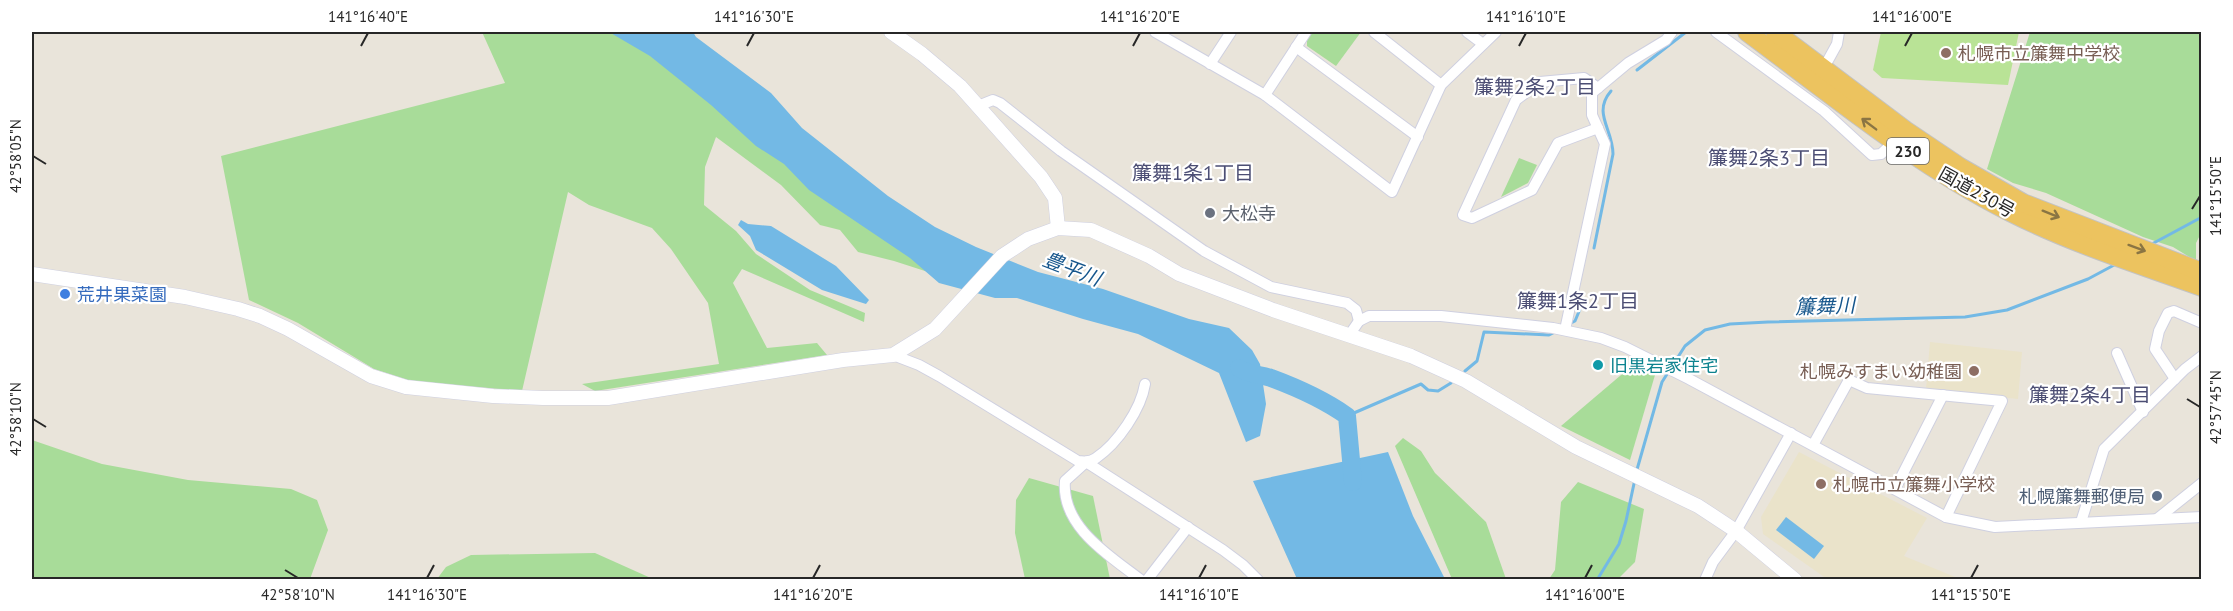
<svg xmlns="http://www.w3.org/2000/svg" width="2233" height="611" font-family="'PT Sans','Noto Sans JP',sans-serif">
	<rect width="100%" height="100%" fill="#e9e4da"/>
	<g fill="#eae3ca">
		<polygon points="1930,342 2022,352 2018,399 1926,389"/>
		<polygon points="1799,452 1927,518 1904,556 1960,579 1827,579 1763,534 1761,517"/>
	</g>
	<g fill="#a8dc99">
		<polygon points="482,32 619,32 959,282 894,261 858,252 840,230 820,225 781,185 716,137 705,167 704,205 736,231 756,254 810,290 865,313 864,322 742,269 733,283 767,348 817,343 827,355 595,391 582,384 719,364 708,303 671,249 652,228 589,205 568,192 522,391 411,381 374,369 298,323 249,300 221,156 505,83"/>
		<polygon points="1312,32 1361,32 1336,66 1307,46 1307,39"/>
		<polygon points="2030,32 2201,32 2202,231 2196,243 2196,261 2173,247 2143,237 2046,193 2013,183 1987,169"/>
		<polygon points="1519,158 1537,165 1528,183 1501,197"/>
		<polygon points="1634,364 1655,375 1630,460 1561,426"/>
		<polygon points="1403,438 1421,451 1435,473 1486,522 1506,579 1452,579 1395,446"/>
		<polygon points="32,440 102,464 188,480 291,489 317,500 328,530 310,579 32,579"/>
		<polygon points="1029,478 1093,496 1110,579 1025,579 1015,533 1016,500"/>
		<polygon points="1578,482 1644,509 1635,562 1618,579 1549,579 1555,570 1561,502"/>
		<polygon points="595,553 653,579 437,579 446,567 471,555"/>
	</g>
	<polygon fill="#b9e396" points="1881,32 2019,32 2008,85 1882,78 1873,70"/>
	<g fill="#73b9e5">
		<polygon points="609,32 693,32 696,37 771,93 802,128 888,196 935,227 976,247 1038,272 1103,289 1189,319 1229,328 1252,350 1260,364 1266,404 1260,436 1246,442 1219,373 1138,334 1083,319 1017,298 995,298 939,283 910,258 809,190 784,164 756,146 711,105 650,56"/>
		<polygon points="741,220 748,224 771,226 836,266 869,300 866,304 822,290 756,250 750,236 738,225"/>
		<polygon points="1388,452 1413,516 1445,579 1297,579 1253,481"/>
		<polygon points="1786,517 1824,546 1814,559 1776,530"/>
	</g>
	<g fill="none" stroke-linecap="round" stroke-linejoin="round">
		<g stroke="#73b9e5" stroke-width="3">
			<polyline points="1637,70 1686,32"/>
			<polyline points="2150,245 2202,217"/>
			<path d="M1594,248L1613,154C1613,129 1592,113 1611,91"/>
			<polyline points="1571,323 1575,321 1583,302"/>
			<polyline points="1465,371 1477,361 1484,332 1549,335 1555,332"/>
			<polyline points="1347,416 1421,384 1428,390 1438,391 1451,383"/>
			<polyline points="1636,473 1662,382 1685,346 1705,330 1730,324 1768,322 1965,317 2007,310 2088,279 2116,264"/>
			<polyline points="1597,580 1619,544 1626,521 1635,479"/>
		</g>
		<path stroke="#73b9e5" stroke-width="18" d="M1239,368C1250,375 1259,374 1271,378C1298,388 1323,399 1347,416L1353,482"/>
		<g stroke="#cfd0e0" stroke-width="12">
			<g id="minor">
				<polyline points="1155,32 1265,95 1392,192 1441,85 1496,32"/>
				<polyline points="1374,32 1441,85"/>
				<polyline points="1467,32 1483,44"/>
				<polyline points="1716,32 1824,111 1872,155 1881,154 1897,139"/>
				<polyline points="1296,47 1418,137"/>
				<polyline points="1210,64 1231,32"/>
				<polyline points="1821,73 1837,44 1839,32"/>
				<polyline points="1598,88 1584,78 1540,82 1516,100 1463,215 1472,218 1532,190 1558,143 1598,128"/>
				<polyline points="1265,95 1306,32"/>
				<polyline points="978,106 993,100 1000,103 1061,151 1204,251 1271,287 1347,303 1356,310 1359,321"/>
				<polyline points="1565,330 1605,144 1592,115 1592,93 1628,63 1666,40 1672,32"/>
				<polyline points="1350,334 1359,321 1369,316 1441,316 1553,328 1601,338 1625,347 1689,379 1946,517 1995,527 2202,517"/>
				<polyline points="2117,353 2143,412"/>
				<path d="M893,355L919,365L939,376L1078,461C1084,462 1091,462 1096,458C1118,443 1141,409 1145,384"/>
				<polyline points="2175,379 2155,349 2159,331 2168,313 2174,311 2202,323"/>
				<polyline points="1813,445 1849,380 1867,388 2002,401 1946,517"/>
				<polyline points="1895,489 1943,395"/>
				<polyline points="2157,519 2202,483"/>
				<polyline points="2081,522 2104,449 2185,369 2202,356"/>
				<path d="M1141,580C1110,556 1061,527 1065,481L1086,462L1223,550L1243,565L1258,580"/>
				<polyline points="1147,580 1188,527"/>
				<polyline points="1705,580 1713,562 1736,531 1791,433"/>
			</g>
		</g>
		<g stroke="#cfd0e0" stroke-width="15">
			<g id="tertiary">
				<polyline points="891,32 922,54 960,86 1041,177 1055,198 1058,228"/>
				<polyline points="32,274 185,297 238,309 260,316 288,329 371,376 406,387 493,396 543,398 608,398 843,360 893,355 935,329 1002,256 1028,239 1058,228 1091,230 1149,256 1179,274 1273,310 1411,356 1466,381 1576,447 1698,506 1736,531 1795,580"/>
			</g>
		</g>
		<g stroke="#c3c3c3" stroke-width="20">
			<g id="trunk">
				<path d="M1747,32C1832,95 1915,164 2010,212C2071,243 2138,264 2202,287"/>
				<polyline points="1775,32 1905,130 1960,167 2023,203 2202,272"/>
			</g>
		</g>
		<use href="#minor" stroke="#fff" stroke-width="10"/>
		<use href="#tertiary" stroke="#fff" stroke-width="14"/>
		<use href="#trunk" stroke="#ecc35f" stroke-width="18"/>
	</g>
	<defs><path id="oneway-shaft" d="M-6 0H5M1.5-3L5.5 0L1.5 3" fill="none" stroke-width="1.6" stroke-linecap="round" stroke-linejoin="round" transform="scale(1.5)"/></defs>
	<g stroke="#8a7543">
		<use href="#oneway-shaft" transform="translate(1869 124) rotate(-143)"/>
		<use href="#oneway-shaft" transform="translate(2051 214) rotate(22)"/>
		<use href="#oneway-shaft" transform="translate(2137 248) rotate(20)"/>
	</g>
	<path fill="none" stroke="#272727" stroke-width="2" d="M361,46L368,33M747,46L754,33M1133,46L1140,33M1519,46L1526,33M1905,46L1912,33M33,156L46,164M2192,209L2200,196M2187,399L2200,407M33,419L46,427M285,570L298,578M427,578L434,565M813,578L820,565M1199,578L1206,565M1585,578L1592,565M1971,578L1978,565"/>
	<g fill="#8d6e63" stroke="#fff" stroke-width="2">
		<circle cx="1946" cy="53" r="6"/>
		<circle cx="1974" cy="371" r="6"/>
		<circle cx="1821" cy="484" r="6"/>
	</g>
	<circle fill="#6b7280" stroke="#fff" stroke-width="2" cx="1210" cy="213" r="6"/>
	<circle fill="#3f7fe0" stroke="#fff" stroke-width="2" cx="65" cy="294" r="6"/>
	<circle fill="#0f9aa8" stroke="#fff" stroke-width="2" cx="1598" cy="365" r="6"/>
	<circle fill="#5c6f8a" stroke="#fff" stroke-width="2" cx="2157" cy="496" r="6"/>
	<g text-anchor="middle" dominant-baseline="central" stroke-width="4.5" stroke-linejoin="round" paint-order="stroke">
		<rect fill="#fff" stroke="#686868" stroke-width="1.5" x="1887" y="138" width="42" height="26" rx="4.5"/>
		<g font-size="16" font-weight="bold" fill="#272727">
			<text x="1908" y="151">230</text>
		</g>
		<g font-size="18" fill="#785e54" stroke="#fff" text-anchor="start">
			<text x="1958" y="53">札幌市立簾舞中学校</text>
			<text x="1962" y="371" text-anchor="end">札幌みすまい幼稚園</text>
			<text x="1833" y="484">札幌市立簾舞小学校</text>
		</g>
		<g font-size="18" fill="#272727" stroke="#fff">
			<text transform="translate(1977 192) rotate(29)">国道230号</text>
		</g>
		<g font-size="18" fill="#5b616d" stroke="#fff" text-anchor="start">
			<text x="1222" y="213">大松寺</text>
		</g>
		<g font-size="18" fill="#366cbe" stroke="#fff" text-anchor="start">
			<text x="77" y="294">荒井果菜園</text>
		</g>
		<g font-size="18" fill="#0d838f" stroke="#fff" text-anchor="start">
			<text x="1610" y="365">旧黒岩家住宅</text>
		</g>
		<g font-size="18" fill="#4e5e75" stroke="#fff" text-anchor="end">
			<text x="2145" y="496">札幌簾舞郵便局</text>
		</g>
		<g font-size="20" fill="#4c4e74" stroke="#fff">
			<text x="1535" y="87">簾舞2条2丁目</text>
			<text x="1769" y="158">簾舞2条3丁目</text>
			<text x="1193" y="173">簾舞1条1丁目</text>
			<text x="1578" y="301">簾舞1条2丁目</text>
			<text x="2090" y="395">簾舞2条4丁目</text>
		</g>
		<g font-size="20" font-style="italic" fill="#16568c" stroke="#fff">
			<text transform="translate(1072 269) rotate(21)">豊平川</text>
			<text transform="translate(1825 306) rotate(-2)">簾舞川</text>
		</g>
	</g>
	<rect width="2233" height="611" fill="none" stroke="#ffffff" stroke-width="66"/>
	<rect x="33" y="33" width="2167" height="545" fill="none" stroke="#272727" stroke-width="2"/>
	<g font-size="15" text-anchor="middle" fill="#272727">
		<text x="368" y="22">141°16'40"E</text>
		<text x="754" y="22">141°16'30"E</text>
		<text x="1140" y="22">141°16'20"E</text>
		<text x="1526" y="22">141°16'10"E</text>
		<text x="1912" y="22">141°16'00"E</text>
		<text transform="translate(16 156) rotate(-90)" y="5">42°58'05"N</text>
		<text transform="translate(2216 196) rotate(-90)" y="5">141°15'50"E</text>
		<text transform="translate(2216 407) rotate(-90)" y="5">42°57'45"N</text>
		<text transform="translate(16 419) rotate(-90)" y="5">42°58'10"N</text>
		<text x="298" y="600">42°58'10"N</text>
		<text x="427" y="600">141°16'30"E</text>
		<text x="813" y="600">141°16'20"E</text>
		<text x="1199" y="600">141°16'10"E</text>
		<text x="1585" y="600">141°16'00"E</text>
		<text x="1971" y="600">141°15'50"E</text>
	</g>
</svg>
